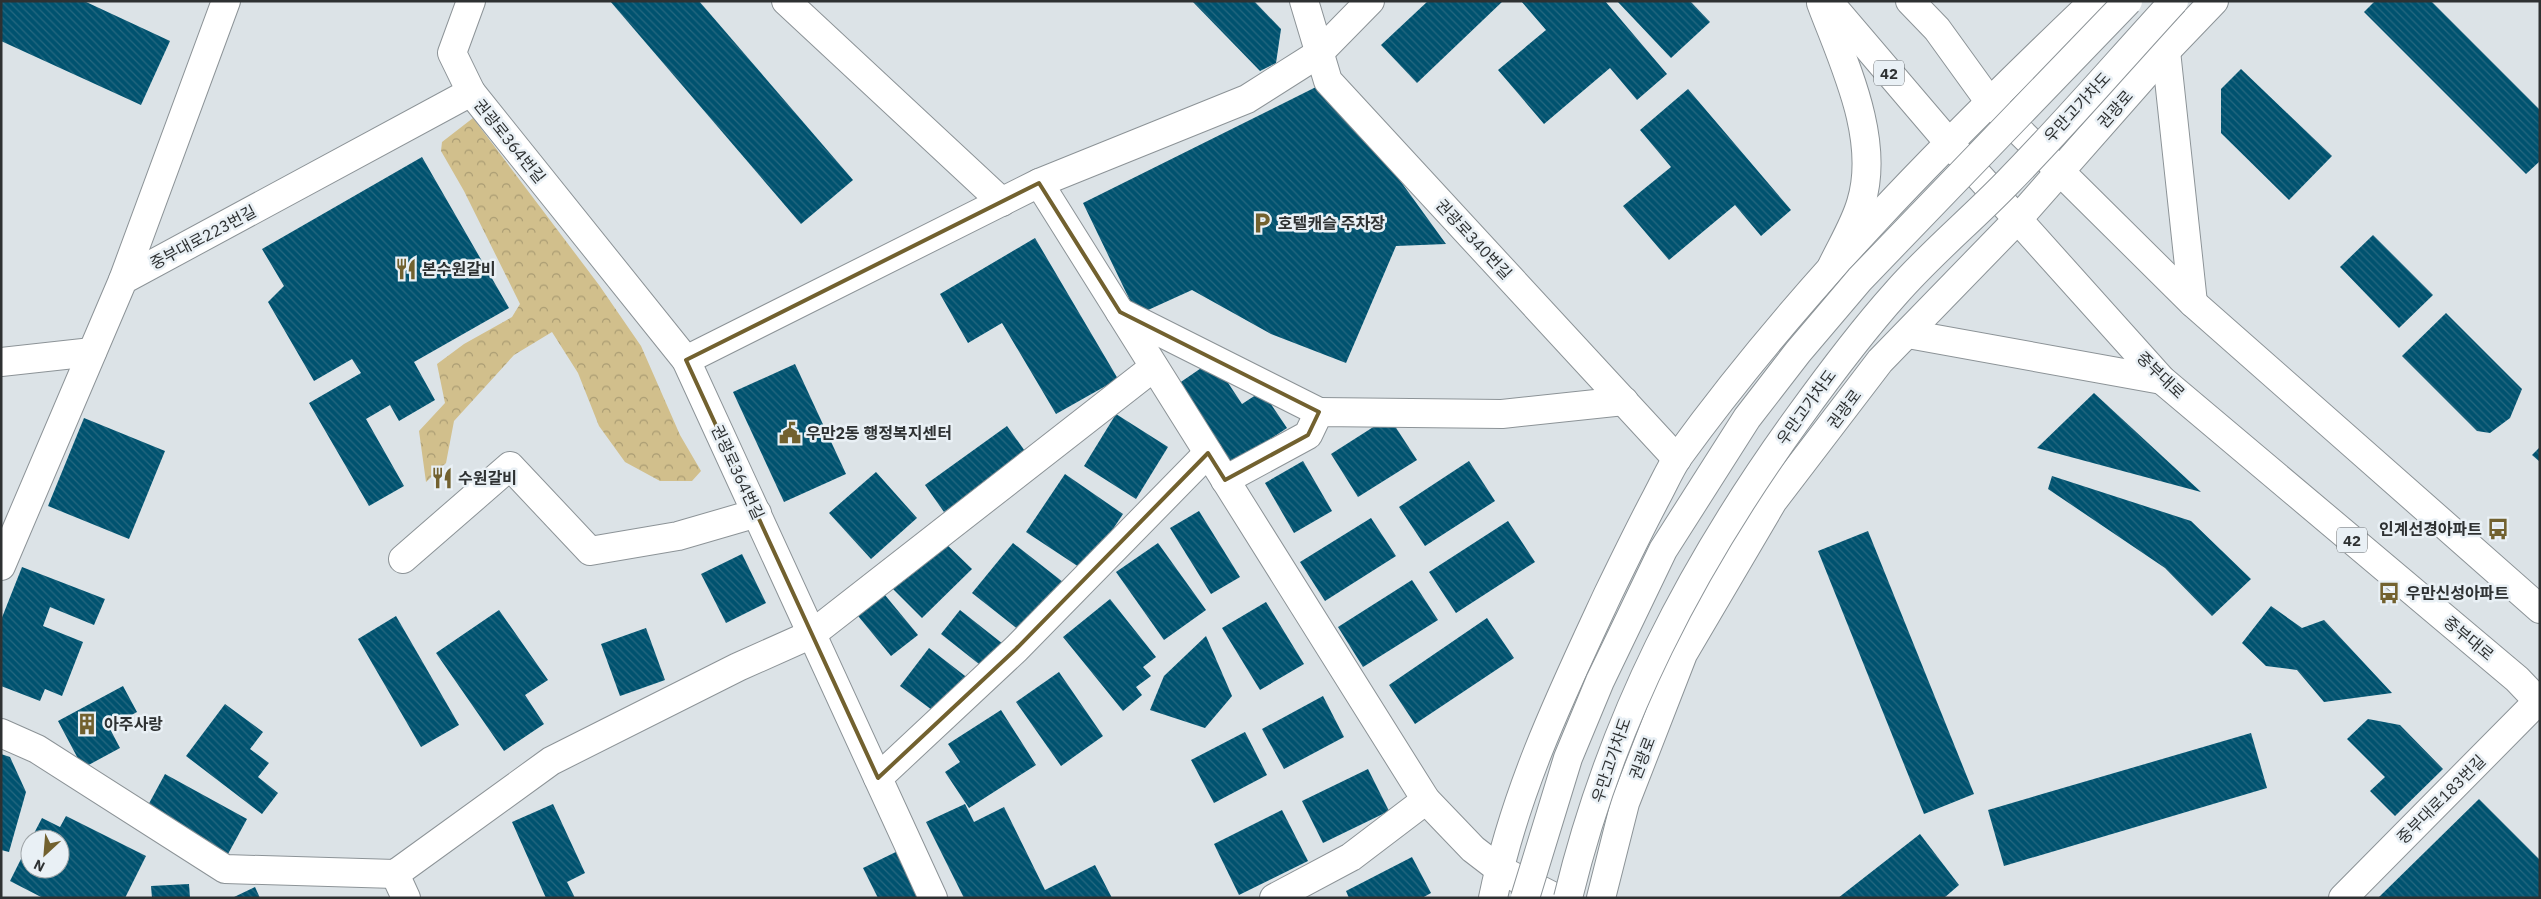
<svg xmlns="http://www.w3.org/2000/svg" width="2541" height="899" font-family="'IBM Plex Sans','Noto Sans KR',sans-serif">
	<defs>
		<pattern id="forest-crowns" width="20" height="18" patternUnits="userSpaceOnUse" patternTransform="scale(1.25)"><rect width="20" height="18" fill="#d1bf8c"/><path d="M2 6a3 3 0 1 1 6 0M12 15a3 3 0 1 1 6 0" fill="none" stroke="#aa9c73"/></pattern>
		<pattern id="building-back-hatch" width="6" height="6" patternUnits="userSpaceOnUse" patternTransform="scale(1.25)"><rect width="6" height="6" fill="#00526f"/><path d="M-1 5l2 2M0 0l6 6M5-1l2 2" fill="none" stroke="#266880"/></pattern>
	</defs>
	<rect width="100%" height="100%" fill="#dce3e7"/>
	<polygon fill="url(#forest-crowns)" points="473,118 599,285 641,346 680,435 701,471 692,481 660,481 625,462 599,426 578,373 552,332 514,355 454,421 446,463 426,482 419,431 445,403 437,364 464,344 512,317 520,304 464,191 441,151 442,142"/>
	<g fill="url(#building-back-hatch)">
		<polygon points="1,1 84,1 170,41 141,105 1,41"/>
		<polygon points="610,1 699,1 853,180 801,224"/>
		<polygon points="1192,1 1254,1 1281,29 1276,63 1260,71"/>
		<polygon points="1428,1 1503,1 1417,83 1381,45"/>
		<polygon points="1521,1 1605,1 1667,74 1637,100 1610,68 1544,124 1498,70 1546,30"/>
		<polygon points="1617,1 1690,1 1710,22 1671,58"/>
		<polygon points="2375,1 2431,1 2540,110 2540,161 2526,174 2364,12"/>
		<polygon points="2241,69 2332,156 2289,200 2221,133 2221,89"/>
		<polygon points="1328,81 1446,244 1396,246 1346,363 1271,334 1192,290 1137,315 1083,203"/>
		<polygon points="1688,89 1791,210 1761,236 1735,205 1669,260 1623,206 1671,167 1640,130"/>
		<polygon points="422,157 509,308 414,362 435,400 399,421 390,405 366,419 404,486 369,506 309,403 361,373 352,359 314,381 268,302 284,286 262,249"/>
		<polygon points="2373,235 2433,295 2399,328 2340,267"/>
		<polygon points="1035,238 1118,379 1056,414 1002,323 968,343 940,294"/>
		<polygon points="2446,313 2522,389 2510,418 2490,433 2477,431 2402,356"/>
		<polygon points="1213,360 1242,404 1262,391 1287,428 1226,468 1172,388"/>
		<polygon points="795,364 846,474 784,502 733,392"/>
		<polygon points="2094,393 2201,492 2037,448"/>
		<polygon points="1116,414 1168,447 1136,499 1084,466"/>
		<polygon points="1389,417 1417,460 1358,497 1331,454"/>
		<polygon points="84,418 165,451 129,539 48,506"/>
		<polygon points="1007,426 1027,454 944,512 925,485"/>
		<polygon points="2540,447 2540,462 2532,455"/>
		<polygon points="1303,461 1332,511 1294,533 1265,483"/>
		<polygon points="1469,461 1495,501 1425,546 1399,507"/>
		<polygon points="876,472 917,518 871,559 829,513"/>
		<polygon points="1065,474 1123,514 1085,571 1026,532"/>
		<polygon points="2052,476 2191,521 2251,579 2212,616 2165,568 2048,489"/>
		<polygon points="1199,511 1240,577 1211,594 1170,528"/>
		<polygon points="1371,518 1396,556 1325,601 1300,562"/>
		<polygon points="1508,521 1535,562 1456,613 1429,572"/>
		<polygon points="1868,531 1974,794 1924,814 1818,551"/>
		<polygon points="941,539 972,569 922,618 892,588"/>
		<polygon points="1013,543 1068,586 1028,637 972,593"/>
		<polygon points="1158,543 1206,610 1164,640 1116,572"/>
		<polygon points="742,554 766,603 726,623 701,574"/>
		<polygon points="22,567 105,599 94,625 50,607 43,626 83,642 62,696 45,689 40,701 1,686 1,620"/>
		<polygon points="1412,580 1438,620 1363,667 1338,627"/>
		<polygon points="880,589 918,635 891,656 854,611"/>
		<polygon points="1110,599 1156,657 1143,667 1151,676 1136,687 1142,695 1123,711 1063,637"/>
		<polygon points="1266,602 1304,664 1260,690 1222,628"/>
		<polygon points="2271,606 2302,628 2324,620 2392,693 2324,702 2297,670 2266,666 2242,643"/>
		<polygon points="499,610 548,680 525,695 544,724 504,751 436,653"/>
		<polygon points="960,610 1003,644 984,668 941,634"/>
		<polygon points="396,616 459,725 421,747 358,639"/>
		<polygon points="1487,618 1514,658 1415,724 1389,685"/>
		<polygon points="646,628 665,680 620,696 601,644"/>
		<polygon points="1206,636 1232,696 1205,728 1150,710 1164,676"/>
		<polygon points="929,648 969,679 940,716 900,686"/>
		<polygon points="1059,672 1103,736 1061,766 1016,702"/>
		<polygon points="123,686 137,712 109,727 120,748 83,768 58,721"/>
		<polygon points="1323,696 1344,737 1284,769 1262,729"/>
		<polygon points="225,704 263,732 250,749 269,763 258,777 278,793 262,814 186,756"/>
		<polygon points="1001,710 1036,765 969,808 945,772 960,762 948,744"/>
		<polygon points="2368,719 2400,725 2443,769 2395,816 2370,791 2385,777 2347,739"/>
		<polygon points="1245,732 1267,775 1214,803 1191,760"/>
		<polygon points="2251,733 2267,788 2004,866 1988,810"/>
		<polygon points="1,754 10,757 26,792 9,852 1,850"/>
		<polygon points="1368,769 1389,811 1323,843 1302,801"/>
		<polygon points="165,774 247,819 228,854 146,809"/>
		<polygon points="2479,799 2540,860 2540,898 2378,898"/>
		<polygon points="553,804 585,873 567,882 575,898 546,898 512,822"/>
		<polygon points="965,804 974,822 1004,807 1045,890 1095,865 1112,898 964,898 926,822"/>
		<polygon points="1282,810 1308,861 1239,895 1214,844"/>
		<polygon points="66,816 146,856 125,898 43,898 10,881 30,841 30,869 60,869 60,839 31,839 42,818 60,827"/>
		<polygon points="1920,834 1959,885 1944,898 1838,898"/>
		<polygon points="902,849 926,898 878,898 863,868"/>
		<polygon points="1412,857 1431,893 1422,898 1349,898 1346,891"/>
		<polygon points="189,884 190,898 152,898 151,886"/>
		<polygon points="255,887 260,898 232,898"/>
	</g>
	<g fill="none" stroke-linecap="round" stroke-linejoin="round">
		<g stroke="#8c9397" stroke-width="30">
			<g id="minor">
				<polyline points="786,1 1002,202"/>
				<polyline points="1304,1 1328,81 1677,459"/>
				<polyline points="471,92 686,360 933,898"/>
				<polyline points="1039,183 1426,800 1473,849 1499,869 1556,898"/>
				<polyline points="123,280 226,1"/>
				<polyline points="1120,312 1319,412"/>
				<polyline points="686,360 1039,183 1247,99 1318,54 1370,1"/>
				<polyline points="1,362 92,352"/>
				<polyline points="1225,480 1308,435 1319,412 1502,414 1624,401"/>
				<polyline points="403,559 510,466 590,551 678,536 757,513"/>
				<polyline points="1,566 123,280 471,92 452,53 471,1"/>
				<polyline points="1,733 37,749 225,869 395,874 551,761 738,667 812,634 1154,367"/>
				<polyline points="878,778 1016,649 1208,453"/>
				<polyline points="395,874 406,898"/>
				<polyline points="1274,898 1351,857 1426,800"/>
				<path d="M1493,898C1515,790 1562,693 1608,594C1624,561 1640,528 1657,496C1664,483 1670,469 1678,457C1799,290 1945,143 2094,1"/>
				<polyline points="1601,898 1625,803 1683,654 1773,501 1880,361 2017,220 2166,51 2214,1"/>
				<polyline points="2343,898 2538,701"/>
			</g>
		</g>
		<g stroke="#8c9397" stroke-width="30">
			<g id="major">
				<polyline points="1828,1 1950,144 2162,380 2517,679 2540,703"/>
				<polyline points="1910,1 1937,29 1989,101 2193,303 2540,609"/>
				<path d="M1821,3C1843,62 1881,138 1861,203C1855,224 1842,245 1832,266"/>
				<polyline points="2166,51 2193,303"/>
				<polyline points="1908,334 2162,380"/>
			</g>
		</g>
		<use href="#minor" stroke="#fff" stroke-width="28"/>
		<use href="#major" stroke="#fff" stroke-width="28"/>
		<g stroke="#8c9397" stroke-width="30" stroke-linecap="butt">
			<g id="minor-bridge">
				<polyline points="1525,898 1568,758 1600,681 1663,550 1747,418 1798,352 1860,279 2128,1"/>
				<path d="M1568,898C1611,720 1691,566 1798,418C1829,375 1861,332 1896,293C1930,254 1970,221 2006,184C2064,125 2118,62 2174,1"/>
			</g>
		</g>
		<use href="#minor-bridge" stroke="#fff" stroke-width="28"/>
	</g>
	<path fill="none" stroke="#72612f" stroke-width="4" stroke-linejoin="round" d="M1039,183L1120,312L1319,412L1308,435L1225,480L1208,453L1016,649L878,778L686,360Z"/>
	<defs>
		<g id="parking-bare" transform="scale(1.725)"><path d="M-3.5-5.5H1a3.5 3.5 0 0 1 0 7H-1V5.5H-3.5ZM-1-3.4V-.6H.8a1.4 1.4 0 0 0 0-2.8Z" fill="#72612f" stroke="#e9f0f5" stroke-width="2.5" paint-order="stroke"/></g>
		<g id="restaurant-bare" transform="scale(1.725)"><path d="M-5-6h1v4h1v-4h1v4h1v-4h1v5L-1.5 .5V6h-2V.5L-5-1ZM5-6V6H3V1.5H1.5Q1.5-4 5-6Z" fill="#72612f" stroke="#e9f0f5" stroke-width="2.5" paint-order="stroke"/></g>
		<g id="civic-bare" transform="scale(1.725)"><path d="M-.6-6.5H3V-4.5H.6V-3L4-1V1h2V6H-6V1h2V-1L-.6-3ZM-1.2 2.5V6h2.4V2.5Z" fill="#72612f" stroke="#e9f0f5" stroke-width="2.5" paint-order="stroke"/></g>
		<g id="bus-bare" transform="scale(1.725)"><path d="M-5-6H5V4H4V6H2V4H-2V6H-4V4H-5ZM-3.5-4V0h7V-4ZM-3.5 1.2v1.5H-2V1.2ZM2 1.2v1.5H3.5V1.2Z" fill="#72612f" stroke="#e9f0f5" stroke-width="2.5" paint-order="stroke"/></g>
		<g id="building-bare" transform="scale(1.725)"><path d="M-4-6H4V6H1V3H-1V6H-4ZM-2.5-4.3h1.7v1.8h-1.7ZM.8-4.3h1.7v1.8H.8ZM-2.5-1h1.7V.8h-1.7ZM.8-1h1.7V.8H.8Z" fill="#72612f" stroke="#e9f0f5" stroke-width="2.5" paint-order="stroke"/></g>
	</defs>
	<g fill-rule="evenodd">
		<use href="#parking-bare" x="1262" y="223"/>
		<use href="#restaurant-bare" x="406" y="269"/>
		<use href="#civic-bare" x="790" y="433"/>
		<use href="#restaurant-bare" x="442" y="478"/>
		<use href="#bus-bare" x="2498" y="529"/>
		<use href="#bus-bare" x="2389" y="593"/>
		<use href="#building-bare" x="87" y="724"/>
	</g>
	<g text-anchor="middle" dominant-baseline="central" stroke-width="5" stroke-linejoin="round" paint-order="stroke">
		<g fill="#e9f0f5" stroke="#666a6c" stroke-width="1">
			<rect x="1874" y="60.5" width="30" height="25" rx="4"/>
			<rect x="2337" y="527.5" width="30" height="25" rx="4"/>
		</g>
		<g font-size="15" font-weight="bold" fill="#2e3132">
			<text x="1889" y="73">42</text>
			<text x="2352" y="540">42</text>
		</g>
		<g font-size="16" fill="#2e3132" stroke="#e9f0f5">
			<text transform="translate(2077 107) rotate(-47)">우만고가차도</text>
			<text transform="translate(2115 109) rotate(-49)">권광로</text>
			<text transform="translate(510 141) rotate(51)">권광로364번길</text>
			<text transform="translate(203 237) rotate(-28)">중부대로223번길</text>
			<text transform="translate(1474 239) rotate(47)">권광로340번길</text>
			<text transform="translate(2161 375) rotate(44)">중부대로</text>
			<text transform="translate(1806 407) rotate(-54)">우만고가차도</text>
			<text transform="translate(1844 409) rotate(-53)">권광로</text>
			<text transform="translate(738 472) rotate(65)">권광로364번길</text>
			<text transform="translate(2469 638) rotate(40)">중부대로</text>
			<text transform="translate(1642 758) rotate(-69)">권광로</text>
			<text transform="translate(1611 760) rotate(-71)">우만고가차도</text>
			<text transform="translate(2441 799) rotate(-45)">중부대로183번길</text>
		</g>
		<g font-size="16" font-weight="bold" fill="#2e3132" stroke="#e9f0f5" text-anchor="start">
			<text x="1278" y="223">호텔캐슬 주차장</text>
			<text x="422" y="269">본수원갈비</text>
			<text x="806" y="433">우만2동 행정복지센터</text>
			<text x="458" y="478">수원갈비</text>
			<text x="2482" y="529" text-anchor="end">인계선경아파트</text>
			<text x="2406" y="593">우만신성아파트</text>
			<text x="104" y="724">아주사랑</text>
		</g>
	</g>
	<rect width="2541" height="899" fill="none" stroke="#2e3132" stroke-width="5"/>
	<g transform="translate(45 854) rotate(206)"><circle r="24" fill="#e9f0f5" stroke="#9ea4a7"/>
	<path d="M0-4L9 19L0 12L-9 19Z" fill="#72612f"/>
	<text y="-8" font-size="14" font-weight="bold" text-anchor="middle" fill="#2e3132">N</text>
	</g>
</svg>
